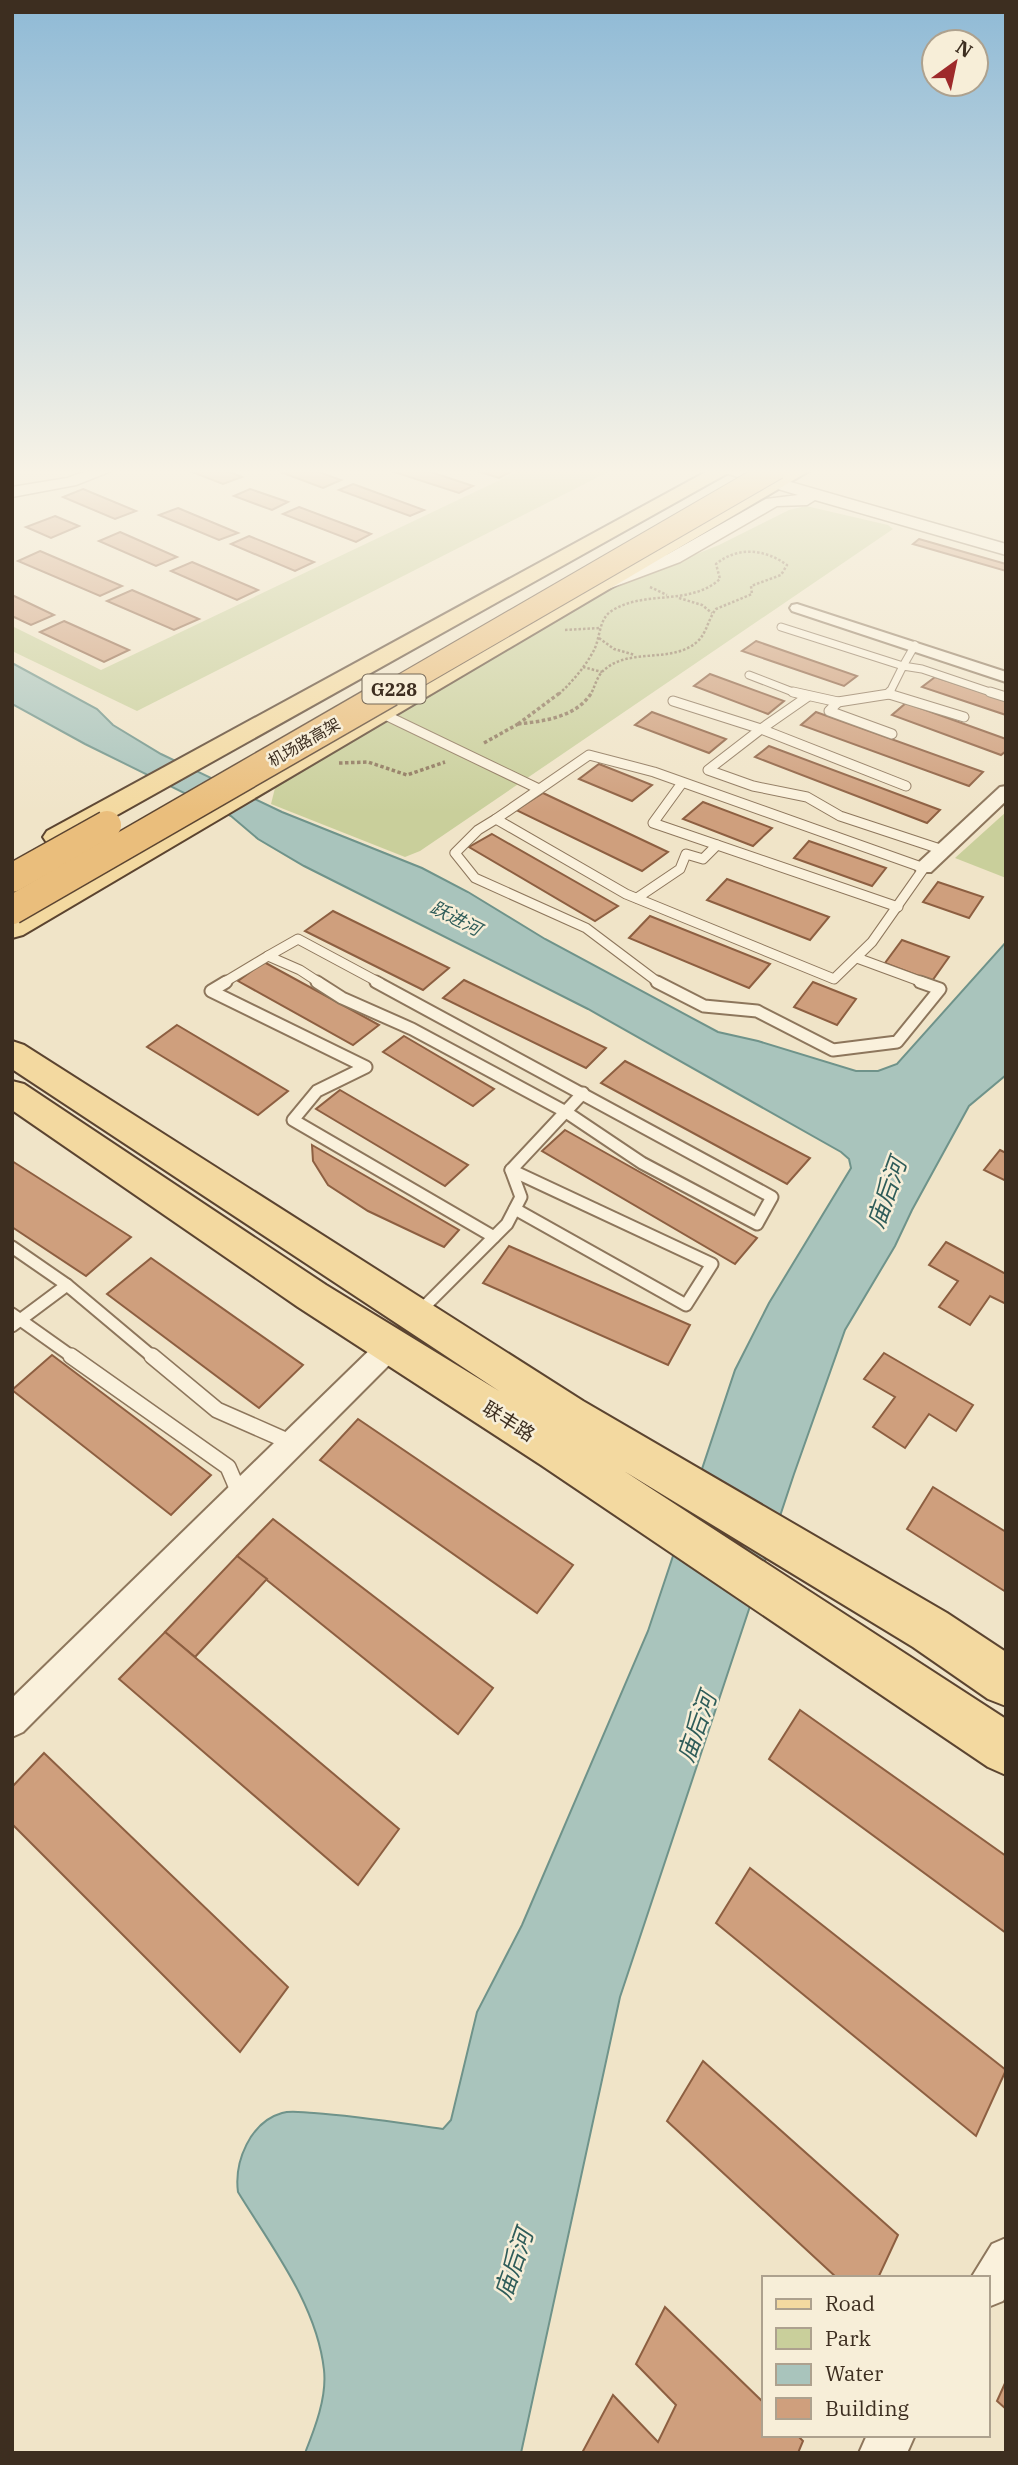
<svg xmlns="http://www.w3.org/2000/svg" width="1018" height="2465" font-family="'IBM Plex Serif','Noto Sans SC',serif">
	<rect width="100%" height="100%" fill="#f0e4c8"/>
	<g fill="#c9cf9b">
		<polygon points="525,468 616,468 137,711 12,651 12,626 101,670"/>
		<polygon points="806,506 888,525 893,529 420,851 405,857 271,804 276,784 602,592 719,545 789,510"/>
		<polygon points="1006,812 1006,878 955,858"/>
	</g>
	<path fill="#a9c4bc" stroke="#6f938a" stroke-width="2" d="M12,663L97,709L113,725L161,754L282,812L422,868L468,892L545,939L718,1032L758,1041L856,1071H878L897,1064L1006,942V1075L969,1106L912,1210L895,1246L845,1330L794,1474L620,1997L521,2453H305C315,2428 327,2397 324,2370C317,2305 271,2246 238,2192C234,2162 250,2122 282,2113C292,2110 304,2113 314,2113C357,2116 400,2123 443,2129L451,2120L477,2012L522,1925L648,1631L735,1370L769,1303L851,1168L849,1159L841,1152L588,1009L304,866L258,839L231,816L85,744L12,704Z"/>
	<g fill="#cf9f7d" stroke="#8d5f41" stroke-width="2">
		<polygon points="182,468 220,468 242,477 223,484"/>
		<polygon points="296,468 308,468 341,480 323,488 283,473"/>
		<polygon points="396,468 419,468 473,486 459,493 391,471"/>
		<polygon points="478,468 518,468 499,478 474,470"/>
		<polygon points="353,484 424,510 410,516 339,490"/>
		<polygon points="83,489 136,511 115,519 63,497"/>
		<polygon points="250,489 288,502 272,510 234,496"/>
		<polygon points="299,507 371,534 356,542 283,514"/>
		<polygon points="178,508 238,533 219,540 159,515"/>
		<polygon points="55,516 79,526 51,538 26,527"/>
		<polygon points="120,532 177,557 156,566 99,541"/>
		<polygon points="249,536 314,562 295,571 231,544"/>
		<polygon points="919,539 1006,564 1006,571 913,544"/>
		<polygon points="40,551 122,586 100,596 18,561"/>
		<polygon points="192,562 258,590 237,600 171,571"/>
		<polygon points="132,590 199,619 174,630 107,601"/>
		<polygon points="12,595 54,615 31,625 12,616"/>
		<polygon points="64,621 129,650 104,662 40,632"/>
		<polygon points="756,641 857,676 844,686 742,651"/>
		<polygon points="710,674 784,701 768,714 694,686"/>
		<polygon points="935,677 1006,700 1006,715 922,687"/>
		<polygon points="906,703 1006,739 1006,751 1001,755 892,715"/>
		<polygon points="652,712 726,739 709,753 635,725"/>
		<polygon points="816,712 983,772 969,786 801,725"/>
		<polygon points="769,746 940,810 927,823 755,757"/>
		<polygon points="599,764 652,785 632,801 579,779"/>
		<polygon points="543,793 668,852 642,871 516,810"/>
		<polygon points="703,802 772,828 753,846 683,819"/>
		<polygon points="492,834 618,906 595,921 469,847"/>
		<polygon points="809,841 886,868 872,886 794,858"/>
		<polygon points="727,879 829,917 810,940 707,900"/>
		<polygon points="938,882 983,897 969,918 923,902"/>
		<polygon points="333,911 449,968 423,990 305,931"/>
		<polygon points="650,916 770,964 749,988 629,938"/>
		<polygon points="902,940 949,957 932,981 885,963"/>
		<polygon points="264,962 379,1025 353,1045 238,981"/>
		<polygon points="464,980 606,1048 586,1068 443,998"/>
		<polygon points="813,982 856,999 837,1025 794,1007"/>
		<polygon points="177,1025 288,1091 258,1115 147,1047"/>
		<polygon points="404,1036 494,1089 473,1106 383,1052"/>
		<polygon points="625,1061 810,1158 787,1184 601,1083"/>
		<polygon points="340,1090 468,1165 445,1186 316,1109"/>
		<polygon points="565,1130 757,1238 735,1264 542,1151"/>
		<polygon points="312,1145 459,1230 444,1247 368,1211 328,1185 313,1161"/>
		<polygon points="1000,1150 1006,1153 1006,1181 984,1170"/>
		<polygon points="12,1161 131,1237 86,1276 12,1227"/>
		<polygon points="946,1242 1006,1274 1006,1304 990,1296 970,1325 939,1307 958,1281 929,1265"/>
		<polygon points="509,1246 690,1325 668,1365 483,1283"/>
		<polygon points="151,1258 303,1365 259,1408 107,1294"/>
		<polygon points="884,1353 973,1405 956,1431 929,1414 905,1448 873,1427 895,1397 864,1379"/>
		<polygon points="52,1355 211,1475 171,1515 12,1390"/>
		<polygon points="358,1419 573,1565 537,1613 320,1460"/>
		<polygon points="933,1487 1006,1532 1006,1592 907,1529"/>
		<polygon points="273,1519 493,1688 458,1734 237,1556"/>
		<polygon points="237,1556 267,1579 195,1657 165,1632"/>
		<polygon points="165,1632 399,1829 358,1885 119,1679"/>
		<polygon points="800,1710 1006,1856 1006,1933 769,1759"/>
		<polygon points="44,1753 288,1987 240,2052 12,1824 12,1787"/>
		<polygon points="750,1868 1006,2070 976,2136 716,1923"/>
		<polygon points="703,2061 898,2235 878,2278 837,2278 667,2121"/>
		<polygon points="665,2307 764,2403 764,2435 797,2435 803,2441 798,2453 582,2453 613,2395 658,2442 676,2405 636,2364"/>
		<polygon points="1006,2381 1006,2409 997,2401"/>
	</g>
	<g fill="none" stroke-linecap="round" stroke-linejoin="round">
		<g stroke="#8d765c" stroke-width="9">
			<g id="service-far3">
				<polyline points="781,627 903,666 915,645"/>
				<polyline points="749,675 798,694"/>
				<polyline points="889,694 903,666 922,669 996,694"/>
			</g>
		</g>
		<g stroke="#8d765c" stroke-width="11">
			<g id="service-far2">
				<polyline points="793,692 838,702 889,694"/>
				<polyline points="890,692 889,694 964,717"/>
				<polyline points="990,692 1006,697"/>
				<polyline points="807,697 761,729 906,786"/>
				<polyline points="673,701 761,729"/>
				<polyline points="838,702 829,711 892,734"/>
				<polyline points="381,713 539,789"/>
				<polyline points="761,729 708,770 753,786 807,797 840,816 943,850"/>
				<polygon points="589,755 654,772 924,868 872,942 834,979 626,894 496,819"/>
				<polyline points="682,783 653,823 898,907"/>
				<polyline points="496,819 478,830 455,853 475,878 586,928 659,983"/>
				<polyline points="637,898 680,869 686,854 703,859 717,845"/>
				<polyline points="857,958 925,983"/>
				<polyline points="223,983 268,956"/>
				<polyline points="320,983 300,970 268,956 298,939 380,983"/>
			</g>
		</g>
		<g stroke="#8d765c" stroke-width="15">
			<g id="service-far1">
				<polyline points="226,982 211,991 366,1067 317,1091 293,1120 494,1237"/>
				<polyline points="317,982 342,998 412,1029 566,1112 642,1163 757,1224 772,1197 376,982"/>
				<polyline points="657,982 704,1006 757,1011 833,1050 897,1042 940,989 920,982"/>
				<polyline points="511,1170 712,1264 686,1305 515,1209"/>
				<polyline points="12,1247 67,1285 154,1358"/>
				<polyline points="12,1314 74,1358"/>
				<polyline points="416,1315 507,1224 521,1197 511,1170 583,1093"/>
				<polyline points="12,1326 67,1285"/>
			</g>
		</g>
		<g stroke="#8d765c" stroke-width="18">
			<g id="service">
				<polyline points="71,1356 228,1467 240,1495"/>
				<polyline points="152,1356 217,1410 292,1443"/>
			</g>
		</g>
		<g stroke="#8d765c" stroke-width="4">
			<g id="minor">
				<polygon points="797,604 1006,672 1006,682 792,611 790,608 792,605"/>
				<polygon points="1006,786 1006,801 931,872 917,872 915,868 917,864 1000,787"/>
				<polygon points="391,1335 400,1338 404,1346 400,1354 23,1732 12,1737 12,1698 382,1338"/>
				<polygon points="1006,2238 1006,2296 1003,2301 988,2307 988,2278 971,2278 992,2244"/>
				<polygon points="867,2435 915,2435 907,2453 859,2453"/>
			</g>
		</g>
		<g stroke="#8d765c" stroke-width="3">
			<g id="tertiary">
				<polygon points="95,468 119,468 76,485 12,497 12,487 67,478"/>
				<polygon points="716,468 742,468 1006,544 1006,555 815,500 807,505 777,506 680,562 608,589 596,589 593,585 596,581 668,554 766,499 798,495 718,471"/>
			</g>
		</g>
		<g stroke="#5b4430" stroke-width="4">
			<g id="primary">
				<polygon points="713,468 737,468 67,843 57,846 47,843 43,837 47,831"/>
				<polygon points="790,468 814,468 23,935 12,938 12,915"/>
				<polygon points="12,1041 24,1045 583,1401 947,1613 1006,1652 1006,1706 988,1699 913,1647 624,1471 1006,1719 1006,1775 988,1767 541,1465 298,1307 12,1110 12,1081 24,1084 326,1285 499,1391 12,1069"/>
			</g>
		</g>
		<g stroke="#8d765c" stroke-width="2.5" stroke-dasharray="2.5 2" stroke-linecap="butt">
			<polyline points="650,587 667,595"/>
			<polyline points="679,598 702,605 712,613"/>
			<polyline points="565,630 599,628"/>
			<polyline points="599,638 614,649 635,655"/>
			<polyline points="583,667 602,672"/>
			<path d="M559,694C572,682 584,668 593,652C601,638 598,618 613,610C646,590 690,606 720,579L716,564C738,546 765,549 787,565L781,575L751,586L752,594L716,609C708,619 707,633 697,642C671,664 630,647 604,670C597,676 595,686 591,694"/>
		</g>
		<g stroke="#8d765c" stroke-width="3.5" stroke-dasharray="3.5 2.5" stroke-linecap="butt">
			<polyline points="518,724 561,692"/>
			<path d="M518,724C545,721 577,717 592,692"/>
			<polyline points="484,743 518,724"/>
			<polyline points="339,763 368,762 407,775 445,762"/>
		</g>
		<use href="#service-far3" stroke="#faf1dc" stroke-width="7"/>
		<use href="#service-far2" stroke="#faf1dc" stroke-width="9"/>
		<use href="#service-far1" stroke="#faf1dc" stroke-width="11"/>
		<use href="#service" stroke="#faf1dc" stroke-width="15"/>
		<use href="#minor" fill="#faf1dc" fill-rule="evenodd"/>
		<use href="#tertiary" fill="#faf1dc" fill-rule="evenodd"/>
		<use href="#primary" fill="#f3d9a0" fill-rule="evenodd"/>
		<g stroke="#5b4430" stroke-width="24" stroke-linecap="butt">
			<polyline id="trunk-bridge-far1" points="387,694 777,468"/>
		</g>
		<g stroke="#5b4430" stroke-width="31" stroke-linecap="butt">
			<g id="trunk-bridge">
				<polyline points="12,878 107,825"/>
				<polyline points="12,910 390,692"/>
			</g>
		</g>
		<use href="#trunk-bridge-far1" stroke="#eabe7c" stroke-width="22"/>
		<use href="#trunk-bridge" stroke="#eabe7c" stroke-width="28"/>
	</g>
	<linearGradient id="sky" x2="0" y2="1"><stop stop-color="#8fbad6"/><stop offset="0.58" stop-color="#f8f3e6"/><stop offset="1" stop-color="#f8f3e6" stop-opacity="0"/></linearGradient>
	<rect width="1018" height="813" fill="url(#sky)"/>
	<g text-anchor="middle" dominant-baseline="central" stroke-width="5" stroke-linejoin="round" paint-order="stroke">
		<g font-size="16" fill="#3d2e20" stroke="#f7eed8">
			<text transform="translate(304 742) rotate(-30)">机场路高架</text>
		</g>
		<rect fill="#f7eed8" stroke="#756857" stroke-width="2" x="362.5" y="674.5" width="63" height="29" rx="5"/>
		<g font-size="18" font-weight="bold" fill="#3d2e20">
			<text x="394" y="689">G228</text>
		</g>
		<g font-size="18" font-style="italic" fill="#2f5d5a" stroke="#f7eed8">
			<text transform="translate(456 918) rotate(27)">跃进河</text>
		</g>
		<g font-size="19" fill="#3d2e20" stroke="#f7eed8">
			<text transform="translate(509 1421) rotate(32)">联丰路</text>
		</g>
		<g font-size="24" font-style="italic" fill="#2f5d5a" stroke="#f7eed8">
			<text transform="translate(886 1193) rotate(-70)">庙后河</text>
			<text transform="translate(696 1727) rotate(-70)">庙后河</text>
			<text transform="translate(513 2264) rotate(-71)">庙后河</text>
		</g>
	</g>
	<rect width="1018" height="2465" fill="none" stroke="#3d2e20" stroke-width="28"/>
	<rect x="762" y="2276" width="228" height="161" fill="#f7eed8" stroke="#ada18e" stroke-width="2"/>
	<rect x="776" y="2299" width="35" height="10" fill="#f3d9a0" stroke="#ada18e" stroke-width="2"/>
	<text x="825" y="2311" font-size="21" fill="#3d2e20">Road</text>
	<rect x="776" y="2328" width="35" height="21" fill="#c9cf9b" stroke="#ada18e" stroke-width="2"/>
	<text x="825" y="2346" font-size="21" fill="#3d2e20">Park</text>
	<rect x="776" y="2364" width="35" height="21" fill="#a9c4bc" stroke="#ada18e" stroke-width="2"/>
	<text x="825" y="2381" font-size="21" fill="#3d2e20">Water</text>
	<rect x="776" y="2398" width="35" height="21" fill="#cf9f7d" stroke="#ada18e" stroke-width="2"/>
	<text x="825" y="2416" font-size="21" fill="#3d2e20">Building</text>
	<g transform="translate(955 63) rotate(33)"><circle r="33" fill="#f7eed8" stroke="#ada18e" stroke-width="2"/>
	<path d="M0-5L12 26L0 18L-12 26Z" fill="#9e2a2b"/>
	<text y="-10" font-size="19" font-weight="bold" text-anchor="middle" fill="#3d2e20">N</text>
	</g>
</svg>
